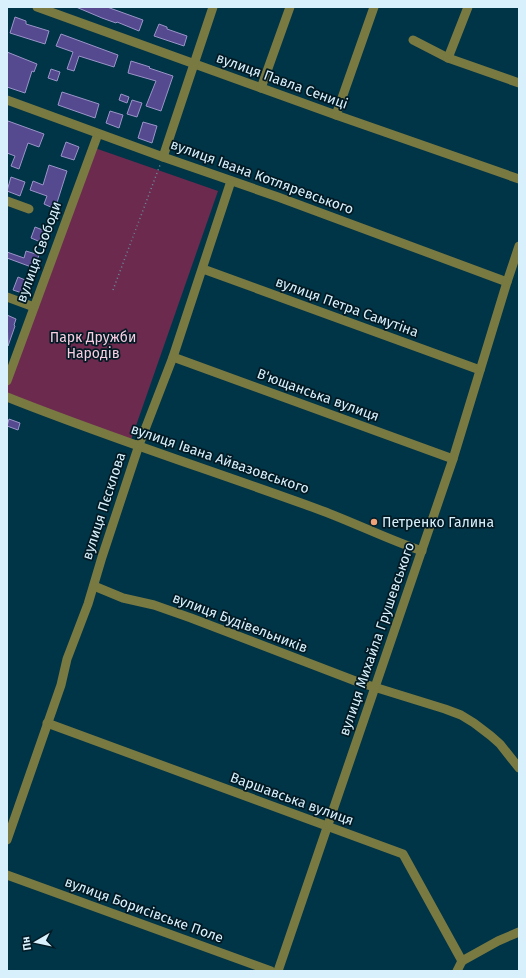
<svg xmlns="http://www.w3.org/2000/svg" width="526" height="978" font-family="'Fira Sans',sans-serif">
	<rect width="100%" height="100%" fill="#003447"/>
	<polygon fill="#6c2a4f" points="92,147 218,191 131,440 7,395 7,387"/>
	<g fill="#55498f" stroke="#9a95c8">
		<polygon points="76,7 107,7 143,20 139,31 117,22 116,23 102,18"/>
		<polygon points="15,17 26,21 26,24 49,31 45,44 10,33"/>
		<polygon points="159,24 167,27 167,29 187,36 184,46 154,36"/>
		<polygon points="61,34 118,55 114,67 79,56 74,71 67,69 73,52 56,46"/>
		<polygon points="7,52 37,64 34,72 32,71 25,93 7,87"/>
		<polygon points="131,61 150,67 149,68 173,76 161,111 146,106 156,81 128,73"/>
		<polygon points="51,69 60,72 57,81 48,78"/>
		<polygon points="62,92 99,104 95,118 58,105"/>
		<polygon points="121,94 129,97 127,103 119,100"/>
		<polygon points="132,100 142,103 137,117 127,114"/>
		<polygon points="110,111 123,115 119,128 106,123"/>
		<polygon points="8,121 44,134 39,147 28,143 19,169 11,166 15,156 7,153 7,124"/>
		<polygon points="143,122 157,126 152,143 138,138"/>
		<polygon points="66,142 79,147 74,160 61,156"/>
		<polygon points="49,165 67,171 55,209 44,204 47,196 30,190 33,181 43,185"/>
		<polygon points="11,177 25,182 20,196 7,191"/>
		<polygon points="35,227 48,232 43,243 31,238"/>
		<polygon points="26,251 39,255 34,268 7,258 7,252 24,258"/>
		<polygon points="18,277 30,282 25,294 13,290"/>
		<polygon points="7,315 16,319 14,325 15,326 8,346"/>
		<polygon points="9,419 20,423 18,430 7,426"/>
	</g>
	<g fill="none" stroke-linecap="round" stroke-linejoin="round">
		<polyline stroke="#678d9d" stroke-width="1.5" stroke-dasharray="1 3" stroke-linecap="butt" points="113,290 160,165"/>
		<g stroke="#797942" stroke-width="9">
			<polyline points="37,7 336,115 519,179"/>
			<polyline points="413,40 448,58 519,83"/>
			<polyline points="448,58 468,7"/>
			<polyline points="261,88 290,7"/>
			<polyline points="7,100 163,157 278,197 507,282"/>
			<polyline points="336,115 374,7"/>
			<polyline points="163,157 213,7"/>
			<polyline points="7,201 29,209"/>
			<polyline points="203,269 480,370"/>
			<polyline points="7,297 34,307"/>
			<polyline points="173,357 453,459"/>
			<polyline points="7,381 98,134"/>
			<path d="M7,397C107,437 210,470 312,507C349,520 384,538 422,551"/>
			<polyline points="94,586 123,598 154,605 191,618 358,682 445,709 461,715 474,723 491,736 500,744 519,768"/>
			<polyline points="47,723 403,854 462,961 457,971"/>
			<polyline points="7,840 61,685 67,659 88,604 102,557 139,445 173,357 231,181"/>
			<polyline points="7,875 271,971"/>
			<polyline points="462,961 498,941 519,932"/>
			<polyline points="278,971 453,459 507,282 519,246"/>
		</g>
	</g>
	<circle fill="#f0a279" stroke="#021a24" stroke-width="1.5" cx="374" cy="522" r="4"/>
	<g text-anchor="middle" dominant-baseline="central" stroke-width="3.5" stroke-linejoin="round" paint-order="stroke">
		<g font-size="14" fill="#d8f0fc" stroke="#021a24">
			<text transform="translate(282 81) rotate(20)">вулиця Павла Сениці</text>
			<text transform="translate(262 177) rotate(20)">вулиця Івана Котляревського</text>
			<text transform="translate(39 252) rotate(-70)">вулиця Свободи</text>
			<text transform="translate(347 307) rotate(20)">вулиця Петра Самутіна</text>
			<text transform="translate(318 395) rotate(20)">В'ющанська вулиця</text>
			<text transform="translate(220 459) rotate(19)">вулиця Івана Айвазовського</text>
			<text transform="translate(104 506) rotate(-72)">вулиця Пєсклова</text>
			<text transform="translate(240 623) rotate(21)">вулиця Будівельників</text>
			<text transform="translate(377 639) rotate(-71)">вулиця Михайла Грушевського</text>
			<text transform="translate(292 799) rotate(20)">Варшавська вулиця</text>
			<text transform="translate(144 910) rotate(20)">вулиця Борисівське Поле</text>
		</g>
		<g font-size="14" fill="#f9cde1" stroke="#021a24">
			<text x="93" y="337">Парк Дружби<tspan x="93" dy="16">Народів</tspan></text>
		</g>
		<g font-size="14" fill="#d8f0fc" stroke="#021a24" text-anchor="start">
			<text x="382" y="522">Петренко Галина</text>
		</g>
	</g>
	<rect width="526" height="978" fill="none" stroke="#d8f0fc" stroke-width="16"/>
	<g transform="translate(36 942) rotate(261)" stroke="#021a24" stroke-width="3" paint-order="stroke">
	<path d="M0-3L7 15L0 10L-7 15Z" fill="#d8f0fc"/>
	<text y="-6" font-size="11" font-weight="bold" text-anchor="middle" fill="#d8f0fc">Пн</text>
	</g>
</svg>
